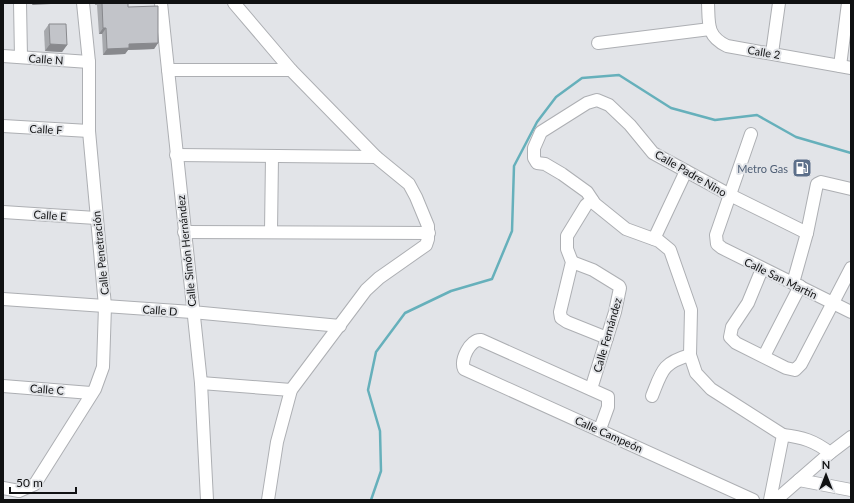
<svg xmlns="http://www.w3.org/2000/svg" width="854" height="503" font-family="Lato,sans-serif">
	<rect width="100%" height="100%" fill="#e2e4e8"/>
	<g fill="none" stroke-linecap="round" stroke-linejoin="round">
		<polyline stroke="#66b0bb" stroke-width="2.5" points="371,500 381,471 380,431 368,390 376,352 405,313 451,291 492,279 512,231 514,166 537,122 556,97 582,78 619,75 671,108 715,120 757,115 796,137 851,153"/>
		<g stroke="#adafb3" stroke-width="14">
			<g id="minor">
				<polyline points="20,3 21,57"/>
				<polyline points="161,3 201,383 207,500"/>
				<polyline points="234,3 291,70 376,157 409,184 416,197 428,226 428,239 426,245 379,278 366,290 291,390 277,442 268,500"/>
				<path d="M708,3C709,23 706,36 727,46L851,68"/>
				<polyline points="598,43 710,29"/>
				<polyline points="772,53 779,3"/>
				<polyline points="3,56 89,62"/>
				<polyline points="840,66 848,3"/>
				<polyline points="168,70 291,70"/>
				<polyline points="3,126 89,131"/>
				<polyline points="751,134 716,235 717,244 722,248 851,312"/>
				<polyline points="176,155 376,157"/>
				<polyline points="592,200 586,205 567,236 567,249 572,262 560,312 561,318 567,322 607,338"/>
				<polyline points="3,212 96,218"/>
				<polyline points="271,231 272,157"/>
				<polyline points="184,232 429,233"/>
				<polyline points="654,239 686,171"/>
				<polyline points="572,262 593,270 619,286 620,288 615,312 591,389"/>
				<polyline points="762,269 748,303 732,327 730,337 736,343 786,368 795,370 801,364 851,268"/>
				<polyline points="793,283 807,233 817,184 821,182 851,189"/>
				<polyline points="3,299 192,312 340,326"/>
				<polyline points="764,356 800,286"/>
				<polyline points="201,383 291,390"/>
				<polyline points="3,386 91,393"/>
				<path d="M652,396C662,371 662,363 690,355"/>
				<path d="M600,429L608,407V397L481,340C470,339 460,360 464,369L753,500"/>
				<path d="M783,435C802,437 815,441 830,453"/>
				<polyline points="799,480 851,490"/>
				<polyline points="3,488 19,491 35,484 95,389 103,367 105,306 89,131 89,62 83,3"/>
				<polyline points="770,500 783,435 711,389 696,373 690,355 691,310 670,250 659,241 626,229 595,204 587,192 562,174 545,164 537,163 534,158 534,148 541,132 587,103 597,100 609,105 630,125 653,153 730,195 807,233"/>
				<polyline points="776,500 830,453 851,437"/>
			</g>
		</g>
		<use href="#minor" stroke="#fff" stroke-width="12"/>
	</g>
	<g fill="#a7a9ad">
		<polygon points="95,3 128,3 128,7 158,43 154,49 128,50 125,54 103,55 102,34 99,34 97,5 95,5"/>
		<polygon points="49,24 67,45 62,52 45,51 44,31"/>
	</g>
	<g fill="#88898d">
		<polygon points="33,3 52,3 51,4 32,5"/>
		<polygon points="103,28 106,28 102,34 99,34"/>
		<polygon points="158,43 154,49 128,50 125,54 103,55 107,49 129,44"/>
		<polygon points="50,44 67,45 62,52 45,51"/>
	</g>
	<g fill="#c2c4c9" stroke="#88898d">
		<polygon points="102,3 128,3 128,7 158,6 158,43 129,44 129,48 107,49 106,28 103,28"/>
		<polygon points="49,24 66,24 67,45 50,44"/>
	</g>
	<defs>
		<g id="fuel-square" transform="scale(1)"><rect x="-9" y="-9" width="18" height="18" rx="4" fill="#5c6f8a" stroke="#e2e4e8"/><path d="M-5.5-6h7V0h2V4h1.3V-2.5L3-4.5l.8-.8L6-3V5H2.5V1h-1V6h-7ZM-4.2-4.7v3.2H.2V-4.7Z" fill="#fff"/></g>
	</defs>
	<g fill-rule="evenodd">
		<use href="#fuel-square" x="802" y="168"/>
	</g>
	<g text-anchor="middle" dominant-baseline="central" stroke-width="4" stroke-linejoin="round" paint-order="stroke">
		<g font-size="11" fill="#101112" stroke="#e2e4e8">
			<text transform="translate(764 52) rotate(9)">Calle 2</text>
			<text transform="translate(46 59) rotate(4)">Calle N</text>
			<text transform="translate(46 129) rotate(3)">Calle F</text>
			<text transform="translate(691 173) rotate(30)">Calle Padre Nino</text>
			<text transform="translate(50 215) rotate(4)">Calle E</text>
			<text transform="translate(186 251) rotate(-96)">Calle Simón Hernández</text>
			<text transform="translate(100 253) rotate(-96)">Calle Penetración</text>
			<text transform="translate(781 278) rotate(26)">Calle San Martín</text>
			<text transform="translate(160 310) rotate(4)">Calle D</text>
			<text transform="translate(607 335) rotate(-74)">Calle Fernández</text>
			<text transform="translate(47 389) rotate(4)">Calle C</text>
			<text transform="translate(609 434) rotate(24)">Calle Campeón</text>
		</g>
		<g font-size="11" fill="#4e5e75" stroke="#e2e4e8" text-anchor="end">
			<text x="788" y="168">Metro Gas</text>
		</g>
	</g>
	<rect width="854" height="503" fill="none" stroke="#101112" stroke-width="8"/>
	<g transform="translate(826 475)" stroke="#e2e4e8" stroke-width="3" paint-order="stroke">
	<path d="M0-3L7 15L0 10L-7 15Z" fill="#101112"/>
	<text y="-6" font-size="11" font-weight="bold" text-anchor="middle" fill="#101112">N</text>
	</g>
	<path d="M10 487v6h66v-6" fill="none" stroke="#101112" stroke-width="2"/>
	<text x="16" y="487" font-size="12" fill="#101112" stroke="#e2e4e8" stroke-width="3" paint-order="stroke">50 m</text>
</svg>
